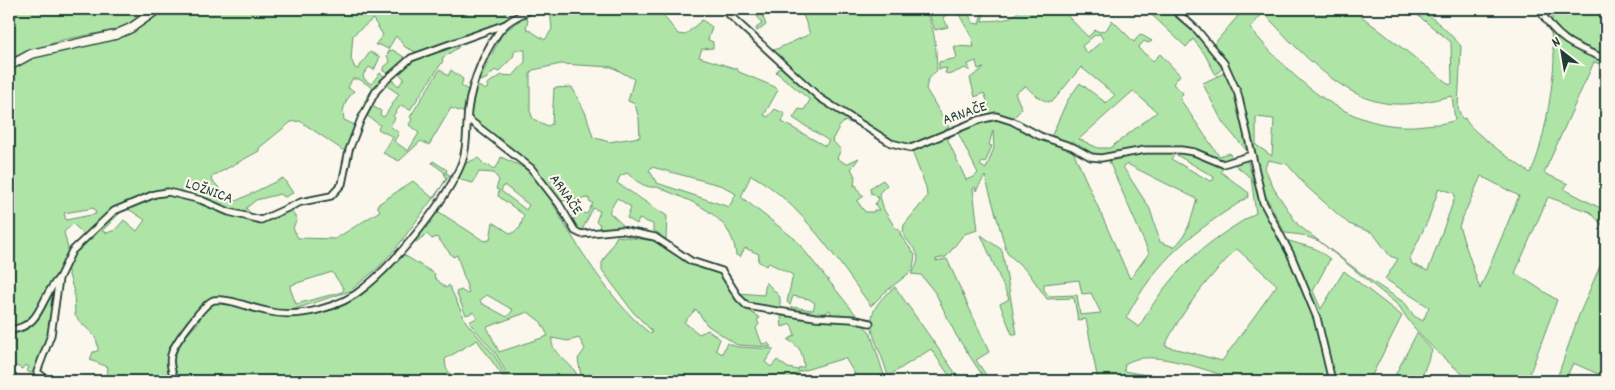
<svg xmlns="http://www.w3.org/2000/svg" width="1615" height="390" font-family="Dekko,sans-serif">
	<rect width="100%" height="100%" fill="#fbf7ec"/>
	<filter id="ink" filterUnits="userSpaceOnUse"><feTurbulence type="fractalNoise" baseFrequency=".02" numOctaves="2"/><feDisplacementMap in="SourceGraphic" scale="10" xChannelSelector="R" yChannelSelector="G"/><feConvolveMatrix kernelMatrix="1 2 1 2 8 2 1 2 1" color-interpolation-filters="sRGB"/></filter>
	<g filter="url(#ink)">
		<g fill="#aee5a7" stroke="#66916e" fill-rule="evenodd">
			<polygon points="9,9 153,9 132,23 115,30 62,40 18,56 9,53"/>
			<path d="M164,9H513L505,12L510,19L418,53L405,47L396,36L388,49L380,45H375L383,35L373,19L353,35L351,59L355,68L358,69L370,52L380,57L374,70L369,67L363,75L364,79L371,84L380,73L386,77L367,104L364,102L373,88L359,79H352L348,88L354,91L346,101L343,111L344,120L357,126L347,153L300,121L291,122L259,148V151L213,176L211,179L222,191L236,201L283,178L293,193L285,197L280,194L256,200L246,208L251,214L266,217L258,218L233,212L214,202L173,191L128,202L86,236L73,224L64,232L69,253L35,316L30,322L9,328V68L33,56L130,34ZM94,208L96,214L66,220L64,213Z"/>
			<path d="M550,9H658L678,34L685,35L702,20L712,27L708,40L713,42V48L702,49L699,57L737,69L739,72L775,87L778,90L764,115L768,117L775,109L785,114L782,122L825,146L829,141L793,118L799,109L804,110L810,100L776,72L781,66L825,105L858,125L845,121L839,127L832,140L841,150L837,158L846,164L859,158L851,169L855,176L854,186L856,185L860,193L864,196L857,201L865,212H874V210H879L875,204L879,199L873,193L871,194L870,188L883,180L887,185L879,193L884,210L896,229H899L901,236L915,255L913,268L908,274L884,293L871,306C839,263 799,200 751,175L741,197L795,239L857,316L853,318L824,316L832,315L830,310L820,316L793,310L791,307L813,310L815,303L809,299L793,296L790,305L787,302L793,275L769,263L766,266L758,261L759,254L745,248L740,257L736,255C732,213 690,201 657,187C645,189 635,180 627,173L620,176L617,183L667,216L666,239H660V234L653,230V224L639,219L637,224L627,218L631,207L617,198L609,212L625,227L623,229L598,230L600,224L596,222L600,211L593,208L581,232L572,223L579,211L587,214L593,203L589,201V198L558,201L541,178L491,132L469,119V110L475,87H481L484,90L488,88L487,84L502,75L513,76L525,62V50H515L513,57L498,72L495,70L486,79L479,81L502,34L524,17L528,20L526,28L545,40L552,29ZM561,64L612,67L634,79L628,101L635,104L639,119L640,137L609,142L593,137L586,114L572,87L554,88L552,124L548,126L533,119L530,111V73L533,70ZM652,167L723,186L736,194L729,207L657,183L649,170Z"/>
			<polygon points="737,9 760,9 766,25 757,31 756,28 762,24 753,9 742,14"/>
			<path d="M801,9H923C936,25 936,51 937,70L928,80L926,89L950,129L915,144H898L836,109L770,52L810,34Z"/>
			<path d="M930,9H966L973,23L979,24L983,9H985L982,21C996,20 1011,22 1020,9H1061L1088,37L1095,30L1100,32L1107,29L1112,20L1134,42L1140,34L1152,41L1148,43L1144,41L1138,48L1153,61L1160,54L1180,75L1173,84L1183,93L1180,99L1219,156L1229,153L1234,159C1212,163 1204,149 1186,149C1155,148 1124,159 1093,155C1084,154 1064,141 1051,137L1067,101L1080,83L1106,103L1115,95L1081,67L1054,100L1048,102C1038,98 1032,93 1026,86L1015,93L1022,109L1014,117L979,118L973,109L977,108L979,111L989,105L984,93L975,97L970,78L984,68L978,69L976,61L968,64L970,70H968L965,68L951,74L945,73L947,68L939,69V62L957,58L954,46L974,47L972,38L956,9L943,17L948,27L935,30L928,11ZM1100,34L1103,40L1087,54L1082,46L1095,35ZM1133,91L1157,112L1110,148H1098L1079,139Z"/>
			<path d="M1154,9C1158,9 1163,8 1166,9C1182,13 1213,54 1222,68L1216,75L1204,53L1193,39L1186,47L1153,16L1151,13Z"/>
			<path d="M1244,9H1352L1450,85L1452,83L1451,42L1410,9C1428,9 1449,33 1461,46L1458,108L1462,119L1465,118C1468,130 1518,164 1530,173C1543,152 1554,82 1554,56C1553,48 1551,39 1551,30L1606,61V66L1594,62L1544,173L1568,184L1564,189L1606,211V229L1590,212L1548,197L1515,273L1557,300L1527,381H1471C1445,360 1416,335 1399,306L1319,241L1302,235L1285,233L1262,189L1237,84L1214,44ZM1263,13C1273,22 1282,33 1292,43C1319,70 1355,103 1395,104C1414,105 1433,100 1452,96L1455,120C1446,124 1435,124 1425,125C1351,135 1294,81 1250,28ZM1256,117L1274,119L1272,156L1256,145ZM1268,160L1287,164L1307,187L1349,224L1373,233L1390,256L1398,259L1385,279L1429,307L1423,321L1414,316L1405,303L1370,280L1298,225L1274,189L1265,168ZM1481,176L1519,196L1480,289L1459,226ZM1439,188L1454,193L1455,197L1428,271L1412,264L1410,258L1428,220Z"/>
			<polygon points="1554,9 1606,9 1606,57 1567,40 1551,24"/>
			<path d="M456,46L459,47L442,58L443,61L410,110L401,105L393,116L395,118L390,126L399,133L394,141L408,151L419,133L409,125L412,119L410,117L440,69L448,76L451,70L463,79L461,86L470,91L465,113L451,108L429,145L421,141L399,161L383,153L393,137L378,129L380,125L366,115L370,105L381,111L380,115L384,117L399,94L384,84L389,78L399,86L404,78L396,72C415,59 433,51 456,46Z"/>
			<polygon points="393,50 407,59 389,74 383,71 383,68 390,62 387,56 389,51"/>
			<path d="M1224,73C1234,81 1248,137 1247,151L1223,123L1204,86L1203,83Z"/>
			<path d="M988,118H999L1072,149L1130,279L1149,253L1108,159L1148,152H1191L1212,162L1245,160L1248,162L1258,198L1284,245L1314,315L1329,381C1306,381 1266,385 1244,381C1214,375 1151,345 1125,364L1124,371L1179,381H1098L1086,319L1078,320L1074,298L1047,299L1028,272L1007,253L985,176L976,191L975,187L973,189L978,230L964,234L946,257L936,259V261L947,259L989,352L976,360L990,381H986L956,335L936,294L921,275L911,274C927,252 911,250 903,233L904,225L927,197L926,187L913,154L914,149ZM993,130L994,148L986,169L980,165L982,162L985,163L992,146L989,145ZM958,133L978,173L974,177L966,180L947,138ZM1175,154L1214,177L1213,180L1210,181L1171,159ZM1127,164L1197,199C1192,216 1188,236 1174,247L1160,242L1150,209L1123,167ZM1234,164L1251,178L1256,213C1201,245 1171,271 1139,327L1126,318C1158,257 1192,233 1248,197L1249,193L1221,172L1222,169ZM1237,249L1277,285L1222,361L1165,346C1180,313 1211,274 1237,249ZM1079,280L1082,294L1091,293L1101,313L1080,315L1077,295L1049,296L1044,290V284Z"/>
			<path d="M501,157C509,161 518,164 525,169C543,183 554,206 565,225C587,261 618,309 651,334L652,331L633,312L602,270V263L617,236L655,241L718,271L742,306L760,318L757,320L759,324L756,328L762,344L768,343L771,347L737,345L707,325L696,309L684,322L699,334L708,330L720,339L716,350L722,354L727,343L737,347L774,349L765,362L771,367L777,360L788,368L798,370V368L804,367C803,355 801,346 788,340L795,335L791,324L782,327L781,317L788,315L855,322L863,325L870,332L886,381H859L845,358L798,372L797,379L790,381H686L680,375L665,381H582L578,359L585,349L579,338L568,341L552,338C550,357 575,361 579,381H511L496,354L469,322L477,318L474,312L466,315L456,292L461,290L467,294L469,293L457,255L453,257L437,237L432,239L427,234L416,242L412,239L436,210L484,241L490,240L493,222L511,234L520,228L524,215L498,196L499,190L496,189L499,180L494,173L479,172L473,183L461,180L458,176L462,165L478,158L486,166L489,165L494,169L498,165ZM504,185L529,205L526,210L501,191ZM487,295L513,310L507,317L481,303L480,300ZM528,312L541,322L548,336L499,352L487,327Z"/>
			<path d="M433,161L447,170L446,173L450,175L397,247L378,268L350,291L289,311H280L221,297L215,296L206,301L170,352L172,381H106L108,367L90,360L93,352L98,351C99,332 83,329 75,315L74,292L66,265C74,252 84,243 94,233C125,202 152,187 197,201C216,206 234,219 254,222C267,224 279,214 290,210L297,219L293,228L298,238L335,239L380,211L377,205L413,181L434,199L446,179L444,172L432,163ZM124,209L130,210L145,220L137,231L124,220L115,230L107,233L102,231ZM332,272L344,289L342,292L296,304L290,288L291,285Z"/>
			<polygon points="981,235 1002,250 1017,334 1012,334 1000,304 1009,299"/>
			<polygon points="1286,240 1316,249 1330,259 1313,291 1321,309 1344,271 1402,316 1369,381 1333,381 1322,326"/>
			<polygon points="1606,252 1606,378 1605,381 1601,381 1603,376 1573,363 1565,381 1556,381 1579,315"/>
			<polygon points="404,255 435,274 434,277 446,288 449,285 466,322 494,355 509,381 506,381 477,340 445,359 446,368 455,381 177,381 174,359 181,341 199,322 202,312 214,302 221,301 268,315 285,315 338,306 401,256"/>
			<path d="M56,282L54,318L36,371L30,373L27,371L29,367L25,365L22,369L9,362V335C45,329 40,309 56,282Z"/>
			<path d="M766,282L780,297V307L783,308C763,308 752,309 738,293L764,295Z"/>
			<path d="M895,287L961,381H953L931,349L890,375L892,381H889C881,340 851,320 895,287Z"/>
			<polygon points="1417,333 1432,350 1420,381 1392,381"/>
		</g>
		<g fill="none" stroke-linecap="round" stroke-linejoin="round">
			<g stroke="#1f3d34" stroke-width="9">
				<g id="street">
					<polyline points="723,9 820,98 891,143 911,148 979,120 996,116 1012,121 1040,136 1073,147 1091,157 1101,158 1145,150 1181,150 1194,152 1223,164 1252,155"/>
					<polyline points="1173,9 1197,30 1224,63 1238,94 1263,202 1291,255 1317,318 1332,381"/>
					<path d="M1539,9C1558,41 1573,46 1606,59"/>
					<polyline points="468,119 531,168 559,204 575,231 581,234 621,230 655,237 691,261 722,271 739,298 747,306 815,317 852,319 870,323"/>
					<path d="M9,330C43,327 39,298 59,278"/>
					<polyline points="49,381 37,372 51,335 59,278 72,251 114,211 155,194 168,192 201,200 229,212 261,220 301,202 331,196 342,184 349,150 361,119 376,91 385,81 411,58 506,24"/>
					<path d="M175,381C172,372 168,361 172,352C176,341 205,302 214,300C230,298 250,308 266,311C297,319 341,308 365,287C396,262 448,199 462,162C468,146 466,127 468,110C471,84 487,42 506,24C513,18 524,13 532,9"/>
				</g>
			</g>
			<g stroke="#1f3d34" stroke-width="11">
				<polyline id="secondary" points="9,66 31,54 115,35 131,28 158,9"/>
			</g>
			<use href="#street" stroke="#fbf7ec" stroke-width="5.5"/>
			<use href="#secondary" stroke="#fbf7ec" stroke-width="8"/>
		</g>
	</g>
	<g text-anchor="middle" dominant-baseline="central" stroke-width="4.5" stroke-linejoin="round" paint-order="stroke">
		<g font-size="15" fill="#1f3d34" stroke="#fbf7ec">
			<text transform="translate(965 114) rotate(-19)">ARNAČE</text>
			<text transform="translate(209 192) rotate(19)">LOŽNICA</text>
			<text transform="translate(565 195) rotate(55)">ARNAČE</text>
		</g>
	</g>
	<rect width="1615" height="390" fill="none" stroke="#fbf7ec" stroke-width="30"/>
	<rect x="15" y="15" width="1585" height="360" fill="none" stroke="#1f3d34" stroke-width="2" filter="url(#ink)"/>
	<g transform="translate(1562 52) rotate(329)" stroke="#fbf7ec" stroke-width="4" paint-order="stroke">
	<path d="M0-4L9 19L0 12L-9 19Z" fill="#1f3d34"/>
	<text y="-8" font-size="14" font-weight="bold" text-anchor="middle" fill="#1f3d34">N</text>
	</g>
</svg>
